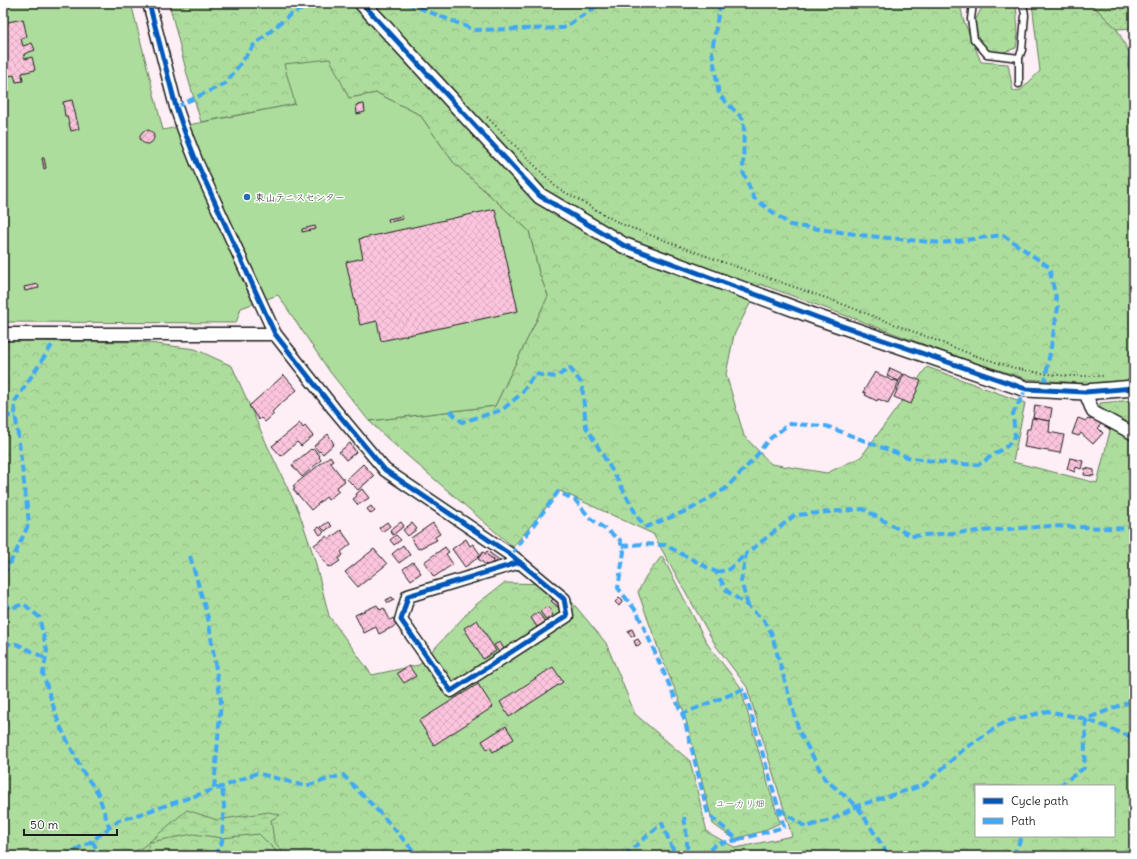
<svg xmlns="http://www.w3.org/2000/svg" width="1137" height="859" font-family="Delius,'Klee One',sans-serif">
	<defs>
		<pattern id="grass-dots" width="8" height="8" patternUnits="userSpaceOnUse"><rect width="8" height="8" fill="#addd9d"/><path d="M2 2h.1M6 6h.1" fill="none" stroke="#94bd87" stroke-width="1.8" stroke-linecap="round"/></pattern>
		<pattern id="forest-crowns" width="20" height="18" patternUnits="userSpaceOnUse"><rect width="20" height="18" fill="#addd9d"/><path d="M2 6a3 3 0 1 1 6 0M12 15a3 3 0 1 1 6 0" fill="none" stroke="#94bd87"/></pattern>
		<pattern id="wetland-marsh" width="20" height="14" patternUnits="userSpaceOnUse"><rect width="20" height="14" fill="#addd9d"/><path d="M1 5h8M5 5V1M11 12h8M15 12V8" fill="none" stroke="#94bd87"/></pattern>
		<pattern id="building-cross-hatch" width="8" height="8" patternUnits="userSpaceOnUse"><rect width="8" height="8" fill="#fcc5de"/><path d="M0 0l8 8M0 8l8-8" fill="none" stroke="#d7a9be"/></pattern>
	</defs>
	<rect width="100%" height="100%" fill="#feeef5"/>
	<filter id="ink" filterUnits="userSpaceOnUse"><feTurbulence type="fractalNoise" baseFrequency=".025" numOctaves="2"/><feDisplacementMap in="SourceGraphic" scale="8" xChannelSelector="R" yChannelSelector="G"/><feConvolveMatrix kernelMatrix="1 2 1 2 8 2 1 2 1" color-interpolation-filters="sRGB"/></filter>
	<g filter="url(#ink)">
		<polygon fill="url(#grass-dots)" stroke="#647c5c" points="1090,3 1134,3 1134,28 1117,29"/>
		<g fill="url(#forest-crowns)" stroke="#647c5c" fill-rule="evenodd">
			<path d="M169,3H960L963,19L981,62L1008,64L1013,91L1021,90L1040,71L1032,3H1090L1117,29L1134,63V380L1091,384L1027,379L958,357L760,284L734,335L726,374L744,436L771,464L827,473L861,457L927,367L1025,403L1013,462L1097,483L1110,431L1099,412L1100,403L1134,400V856H3V341L141,342L195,349L232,366L268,447L299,512L314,557L329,616L372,675L419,665L473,607L504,583L557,584L606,643L635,714L690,761L707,832L736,848L792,836L747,687L716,646L653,534L560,491L513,547L388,439L369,421L495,406L548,296L539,273L529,231L453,162L420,115L377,93L350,98L296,104L201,122L188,78ZM976,786H1114V836H976Z"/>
			<polygon points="984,3 1016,3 1018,34 1016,48 1001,53 988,51 975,34 976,19"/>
			<polygon points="662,556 708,645 740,686 768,784 780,823 760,832 734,839 713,824 683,709 661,656 638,592 646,576"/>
		</g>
		<polygon fill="url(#wetland-marsh)" stroke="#647c5c" points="187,810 217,820 269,812 280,815 271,820 274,841 286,856 281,856 259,834 222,838 193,834 150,842 146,856 126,856 143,847"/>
		<polygon fill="#addd9d" stroke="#647c5c" points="3,3 131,3 163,130 295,104 284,64 330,59 349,98 377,93 420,115 453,162 529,231 539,273 548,296 495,406 369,421 330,372 278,295 241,308 236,323 3,322"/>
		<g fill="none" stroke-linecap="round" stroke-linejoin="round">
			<polyline stroke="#5c8995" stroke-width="3.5" points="1131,42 1129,66 1134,81"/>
		</g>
		<g fill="url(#building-cross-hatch)" stroke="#1c1c1c">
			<polygon points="23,19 27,37 21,39 23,46 32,43 35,50 24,54 25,59 32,57 35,70 22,73 23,81 16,82 14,75 3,77 3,23"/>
			<polygon points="72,100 79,129 71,131 67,116 65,116 63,102"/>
			<polygon points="364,104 365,112 357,114 356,105"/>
			<circle cx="147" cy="137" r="7"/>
			<polygon points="42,158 44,158 46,168 44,169"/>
			<polygon points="495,209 518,311 381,341 377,321 360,325 346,262 363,258 359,239"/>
			<polygon points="402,216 403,219 389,222 388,219"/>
			<polygon points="315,226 316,229 302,232 302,229"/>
			<polygon points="38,284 39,288 25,291 24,287"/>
			<polygon points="890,368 903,374 899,381 887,376"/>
			<polygon points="875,372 893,381 894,380 899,382 888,403 878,399 877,401 865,395 866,393 863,392"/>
			<polygon points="904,374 921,381 911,404 894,397"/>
			<polygon points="284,375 297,390 278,406 272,412 274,414 265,422 261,418 259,420 249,406"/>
			<polygon points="1035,405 1052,408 1050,421 1033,418"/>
			<polygon points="1093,417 1101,424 1098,428 1103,433 1093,444 1081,433 1079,436 1072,434 1078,418 1086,421 1088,419 1090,420"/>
			<polygon points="1032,418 1050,421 1049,432 1064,435 1060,453 1024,447 1027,429 1030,429"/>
			<polygon points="300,423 303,428 305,426 313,436 301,446 297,442 281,456 272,446"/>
			<polygon points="328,434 334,444 323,454 320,451 319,452 314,446"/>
			<polygon points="350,443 356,452 346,460 339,452"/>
			<polygon points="311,449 312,450 314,449 320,456 319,457 321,460 302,477 292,465"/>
			<polygon points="330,456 333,460 330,462 345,481 336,488 339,491 328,500 326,497 311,510 293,489 295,488 293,486"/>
			<polygon points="1070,458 1083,461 1081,469 1076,467 1075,472 1067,469"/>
			<polygon points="363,464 374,476 358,490 347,479"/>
			<polygon points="1085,468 1094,470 1094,476 1084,475"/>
			<polygon points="362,489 369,498 358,505 353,499 357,496 356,494"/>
			<polygon points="371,506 375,511 371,514 367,509"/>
			<polygon points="328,522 332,526 325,531 321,527"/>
			<polygon points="387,522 390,526 382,532 379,528"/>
			<polygon points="401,522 404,526 393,535 390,530"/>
			<polygon points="412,523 417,529 408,536 403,530"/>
			<polygon points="433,523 440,534 435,537 437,540 418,549 411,538"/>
			<polygon points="319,527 324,532 320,535 316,529"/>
			<polygon points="341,530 351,544 341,552 343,555 338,559 340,561 331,567 330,566 328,567 314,545 327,536 329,539"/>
			<polygon points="396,535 401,540 394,545 390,540"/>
			<polygon points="466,539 470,546 473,544 480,554 478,556 479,557 465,567 452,549"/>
			<polygon points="403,545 410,555 399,563 392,554"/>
			<polygon points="445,547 449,552 446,554 453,564 434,577 424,562"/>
			<polygon points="374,549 387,564 358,587 345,572"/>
			<polygon points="487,551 501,561 497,567 492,564 494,560 485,554"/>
			<polygon points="483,552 494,560 489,567 478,559"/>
			<polygon points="413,562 421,573 411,580 403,569"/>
			<polygon points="392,597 394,600 388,603 386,600"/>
			<polygon points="554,598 560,603 558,607 551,601"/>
			<polygon points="619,598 623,601 619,606 615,602"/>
			<polygon points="377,605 380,610 384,608 390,620 393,618 397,625 379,634 376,627 364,633 355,615"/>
			<polygon points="548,606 553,615 546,620 540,611"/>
			<polygon points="538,612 545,622 537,627 531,618"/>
			<polygon points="477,620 496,651 483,659 464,628"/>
			<polygon points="632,629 635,635 631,637 628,631"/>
			<polygon points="638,639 641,644 636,646 634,641"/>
			<polygon points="500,642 504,649 499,652 494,645"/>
			<polygon points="409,666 416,676 404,683 397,673"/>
			<polygon points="553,667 563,682 509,717 500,702"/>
			<polygon points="478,684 493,707 434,745 419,721"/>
			<polygon points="506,726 514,739 493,752 490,747 487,749 482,741"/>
		</g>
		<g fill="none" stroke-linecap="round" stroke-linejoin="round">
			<g stroke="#1c1c1c" stroke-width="9">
				<g id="service">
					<polyline points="973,3 971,19 974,39 987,54 1019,58"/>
					<polyline points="1019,84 1019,58 1022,50 1025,15 1023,3"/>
				</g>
			</g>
			<g stroke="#1c1c1c" stroke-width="15">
				<g id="minor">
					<polyline points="149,3 176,107 184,130 197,163 275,334 334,409 385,470 511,555 564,599 567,616 451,691 401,620 408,596 520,562"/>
					<polyline points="3,334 275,334"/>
					<polyline points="1085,392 1093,412 1134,434"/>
				</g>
			</g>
			<g stroke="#1c1c1c" stroke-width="18">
				<polyline id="tertiary" points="362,3 540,196 623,245 819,318 1026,389 1085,392 1134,388"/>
			</g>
			<polyline stroke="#1c1c1c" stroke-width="2" stroke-dasharray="1 3" stroke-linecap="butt" points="487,117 556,187 621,224 717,260 829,299 976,356 1018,369 1047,374 1068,376 1103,376"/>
			<use href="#service" stroke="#fff" stroke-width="6"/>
			<use href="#minor" stroke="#fff" stroke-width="12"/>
			<use href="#tertiary" stroke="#fff" stroke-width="15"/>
			<g stroke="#3fa9f5" stroke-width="4" stroke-dasharray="8 4" stroke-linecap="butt">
				<polyline points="407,3 475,30 563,28 602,3"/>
				<polyline points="720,3 712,51 719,95 744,120 743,172 754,198 790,225 869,236 941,243 1003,235 1049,267 1058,307 1045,381"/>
				<polyline points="176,107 226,83 254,45 292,13 318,3"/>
				<polyline points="450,411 462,422 502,410 521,394 535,374 556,377 570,368 582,384 586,427 619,482 638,518 646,527 691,509 725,489 754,459 768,440 789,424 826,426 907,457 946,463 978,465 1007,446 1015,437 1013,414 1026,389"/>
				<polyline points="3,415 16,417"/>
				<polyline points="622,546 643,544 665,545 716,572 727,591 748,606 765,622 771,632 799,731 825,779 857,806 889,856"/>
				<polyline points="511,555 558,492 575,500 590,518 620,540 624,552 618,588 637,612 684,718 708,814 738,840 784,827 744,689 682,714"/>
				<polyline points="190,556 208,618 221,701 214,789"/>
				<polyline points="716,572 728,570 746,554"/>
				<polyline points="3,575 16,552 29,523 14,403 54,342"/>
				<polyline points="3,603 12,608 24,604 39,617 47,651 43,674 59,724 83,772 98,793 109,827"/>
				<polyline points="748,606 741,581 746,554 795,515 863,509 911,536 1051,526 1134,529"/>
				<polyline points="3,644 17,644 45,658"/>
				<polyline points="1059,786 1084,768 1086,719 1134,700"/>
				<polyline points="779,809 806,827 833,819 857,806 924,785 963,750 1004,722 1048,711 1086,719 1134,738"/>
				<polyline points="684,817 686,830 688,856"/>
				<polyline points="92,841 101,856"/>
				<polyline points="64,856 92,841 119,820 131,817 222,787 257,773 305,786 343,775 382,815 418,856"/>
				<polyline points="215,856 222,842 224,806 222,787"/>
				<polyline points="624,856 662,823 672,848 685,856"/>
				<polyline points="700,856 704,855 716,844 738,840"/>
				<polyline points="1013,856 1022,836"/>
			</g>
			<g stroke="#fff" stroke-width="8">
				<g id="cycleway">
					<polyline points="149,3 176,107 184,130 197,163 275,334 334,409 385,470 511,555 564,599 567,616 451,691 401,620 408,596 520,562"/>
					<polyline points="362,3 540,196 623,245 819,318 1026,389 1085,392 1134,388"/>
				</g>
			</g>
			<use href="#cycleway" stroke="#0057b8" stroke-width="5"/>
		</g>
	</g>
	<circle fill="#1f6fb2" stroke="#fff" stroke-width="1.5" cx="247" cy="197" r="4"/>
	<g text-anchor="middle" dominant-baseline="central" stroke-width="3" stroke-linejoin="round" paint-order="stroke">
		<g font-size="10" fill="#1c1c1c" stroke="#fff" text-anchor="start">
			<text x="255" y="197">東山テニスセンター</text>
		</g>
		<g font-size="10" fill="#4f6049" stroke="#fff">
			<text x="740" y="803">ユーカリ畑</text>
		</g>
	</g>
	<rect width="1137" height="859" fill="none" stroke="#fff" stroke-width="16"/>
	<rect x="8" y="8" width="1121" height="843" fill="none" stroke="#1c1c1c" stroke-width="1.5" filter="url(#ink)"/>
	<rect x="975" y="785" width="140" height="52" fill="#ffffff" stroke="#a4a4a4"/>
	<rect x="983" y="798" width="20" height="6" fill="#0057b8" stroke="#a4a4a4"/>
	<text x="1011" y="805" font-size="12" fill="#1c1c1c">Cycle path</text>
	<rect x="983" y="818" width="20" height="6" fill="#3fa9f5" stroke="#a4a4a4"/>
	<text x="1011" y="825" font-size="12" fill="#1c1c1c">Path</text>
	<path d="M24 829v6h93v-6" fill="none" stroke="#1c1c1c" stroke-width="2"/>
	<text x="30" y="829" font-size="12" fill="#1c1c1c" stroke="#ffffff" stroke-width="3" paint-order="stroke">50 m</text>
</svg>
